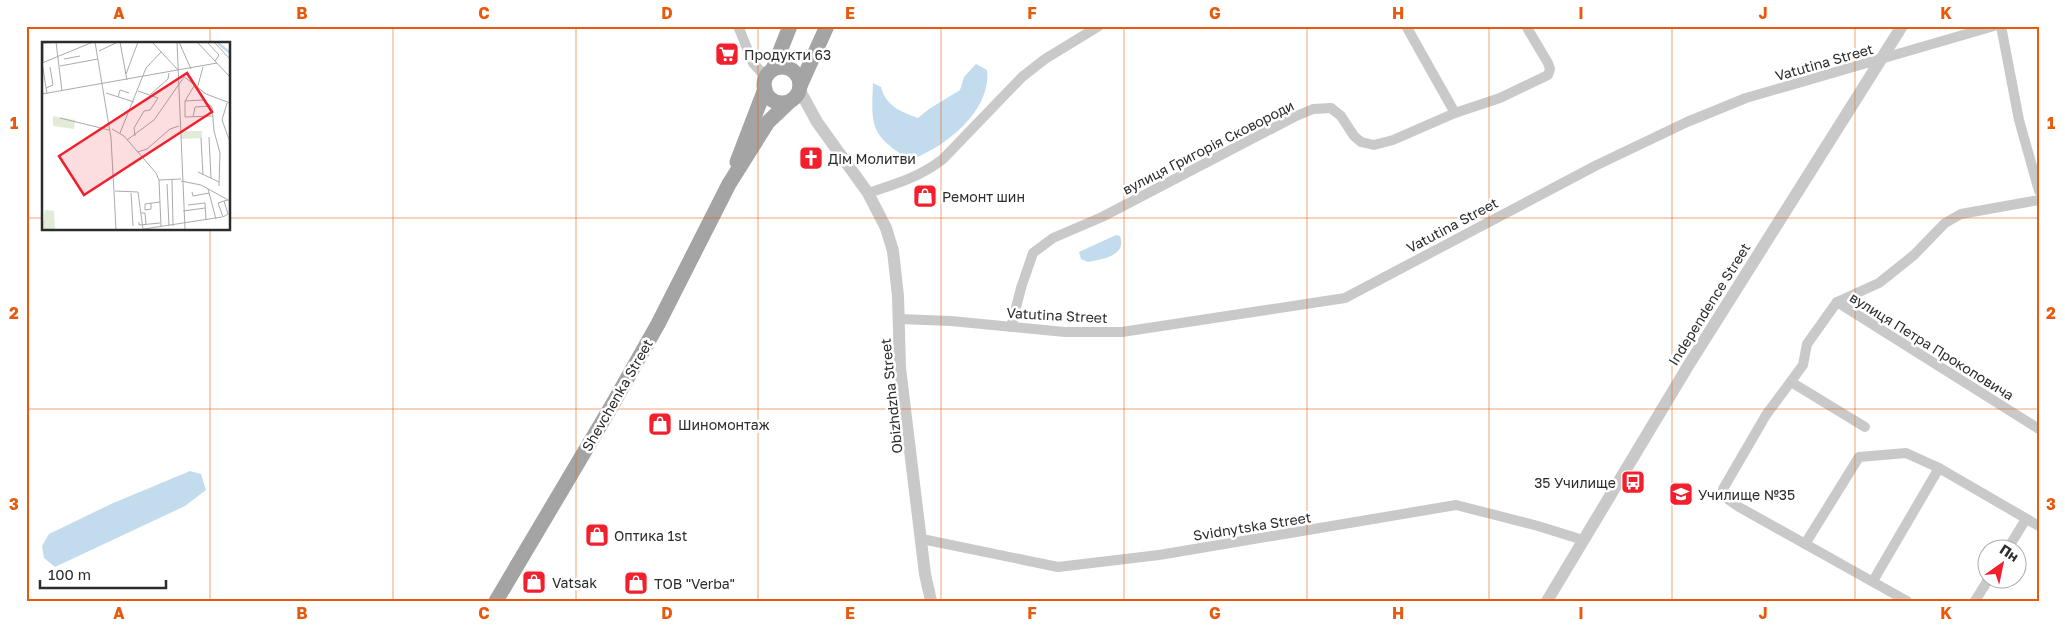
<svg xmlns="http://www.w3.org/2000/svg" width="2065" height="627" font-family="'Golos Text',sans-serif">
	<rect width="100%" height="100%" fill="#fff"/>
	<g fill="#c2dced">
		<path d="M976,64L987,70C992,111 944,148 910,160C871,135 871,128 873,83L881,87C886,106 901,112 918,118L929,109L960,90L964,77Z"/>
		<path d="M1116,235L1120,236C1127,256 1103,259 1088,262L1081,259L1079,252Z"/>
		<polygon points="190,471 201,474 206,490 185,506 55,567 44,558 42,546 49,534 111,504"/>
	</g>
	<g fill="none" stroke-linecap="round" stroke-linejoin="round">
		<g stroke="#c9c9c9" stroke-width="10">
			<polyline points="738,26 753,63 766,77"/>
			<polyline points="1406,26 1455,113"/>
			<polyline points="2001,26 2019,120 2039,191"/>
			<path d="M868,193C896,184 920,177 943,159L1022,77L1045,59L1099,26"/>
			<polyline points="1837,302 1807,344 1803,365 1766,415 1723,489 1726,498 1739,507 1907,601"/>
			<polyline points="1837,302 2039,429"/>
			<polyline points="1837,302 1879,283 1914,255 1945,223 1961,214 2039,200"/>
			<polyline points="899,319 951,321 1065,332 1122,332 1345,298 1597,165 1687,122 1746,98 1994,26"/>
			<polyline points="1011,327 1021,288 1033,253 1053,238 1102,217 1294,117 1313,109 1331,108 1341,116 1354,136 1361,142 1374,145 1393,140 1455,113 1500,98 1548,75 1550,69 1548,63 1526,26"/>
			<polyline points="1791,382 1865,427"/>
			<polyline points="922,539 1058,567 1159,555 1456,505 1538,526 1583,540"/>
			<polyline points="1805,544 1859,457 1906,453 1939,468 2039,526"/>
			<polyline points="2007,550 2026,519"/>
			<polyline points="1873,581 1939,468"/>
			<polyline points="1975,601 1988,580"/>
		</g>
		<g stroke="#c9c9c9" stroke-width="12">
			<polyline points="800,91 817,122 868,193 886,228 893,251 898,296 900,368 925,574 931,601"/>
			<polyline points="1547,601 1688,366 1902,26"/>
		</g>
		<g stroke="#a4a4a4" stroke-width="15">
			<circle cx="782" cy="85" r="18"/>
			<polyline points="773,69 790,26"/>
			<polyline points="800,86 827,26"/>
			<polyline points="737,162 765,89"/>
			<polyline points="496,601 611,407 658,324 729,184 768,122 789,102"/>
		</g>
	</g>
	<path fill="none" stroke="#e8590c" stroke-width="1" stroke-opacity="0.55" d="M210,26V44M393,26V601M576,26V601M758,26V601M941,26V601M1124,26V601M1307,26V601M1489,26V601M1672,26V601M1855,26V601M26,218H44M229,218H2039M210,229V601M26,409H2039"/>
	<defs>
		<g id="supermarket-square" transform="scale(1.25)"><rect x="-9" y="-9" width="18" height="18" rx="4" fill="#f21f2d" stroke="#fff"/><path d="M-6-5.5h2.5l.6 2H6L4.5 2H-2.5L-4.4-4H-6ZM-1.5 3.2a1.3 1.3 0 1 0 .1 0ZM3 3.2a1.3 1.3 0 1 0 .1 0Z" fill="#fff"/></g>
		<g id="church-square" transform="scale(1.25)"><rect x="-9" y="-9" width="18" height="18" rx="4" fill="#f21f2d" stroke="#fff"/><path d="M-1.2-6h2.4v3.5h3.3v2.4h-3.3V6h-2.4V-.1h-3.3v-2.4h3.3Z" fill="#fff"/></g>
		<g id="shop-square" transform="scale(1.25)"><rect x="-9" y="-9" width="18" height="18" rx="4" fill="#f21f2d" stroke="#fff"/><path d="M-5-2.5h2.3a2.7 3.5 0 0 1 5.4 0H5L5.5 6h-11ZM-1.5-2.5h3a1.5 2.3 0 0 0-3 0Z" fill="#fff"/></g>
		<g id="bus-square" transform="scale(1.25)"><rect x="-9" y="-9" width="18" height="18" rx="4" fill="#f21f2d" stroke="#fff"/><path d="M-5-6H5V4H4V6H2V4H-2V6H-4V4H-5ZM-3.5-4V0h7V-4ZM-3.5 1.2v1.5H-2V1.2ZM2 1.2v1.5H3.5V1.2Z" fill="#fff"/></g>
		<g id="university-square" transform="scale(1.25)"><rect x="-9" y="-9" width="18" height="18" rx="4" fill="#f21f2d" stroke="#fff"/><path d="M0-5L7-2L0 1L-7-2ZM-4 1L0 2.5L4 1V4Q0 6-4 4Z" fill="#fff"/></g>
	</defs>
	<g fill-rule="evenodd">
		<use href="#supermarket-square" x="727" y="54"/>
		<use href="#church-square" x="811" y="158"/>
		<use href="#shop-square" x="925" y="196"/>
		<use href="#shop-square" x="660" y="424"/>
		<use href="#bus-square" x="1633" y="482"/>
		<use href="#university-square" x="1681" y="494"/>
		<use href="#shop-square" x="597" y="535"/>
		<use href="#shop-square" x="534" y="582"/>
		<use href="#shop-square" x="636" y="583"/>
	</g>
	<g text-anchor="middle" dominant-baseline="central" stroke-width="5" stroke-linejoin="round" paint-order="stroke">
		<g font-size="14" fill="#2c2c2c" stroke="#fff" text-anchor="start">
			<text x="744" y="54">Продукти 63</text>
			<text x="828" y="158">Дім Молитви</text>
			<text x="942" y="196">Ремонт шин</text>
			<text x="678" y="424">Шиномонтаж</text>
			<text x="1616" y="482" text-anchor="end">35 Училище</text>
			<text x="1698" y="494">Училище №35</text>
			<text x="614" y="535">Оптика 1st</text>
			<text x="552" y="582">Vatsak</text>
			<text x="654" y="583">ТОВ "Verba"</text>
		</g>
		<g font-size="14" fill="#2c2c2c" stroke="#fff">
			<text transform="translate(1824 62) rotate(-16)">Vatutina Street</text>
			<text transform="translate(1208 147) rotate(-27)">вулиця Григорія Сковороди</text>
			<text transform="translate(1452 225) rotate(-28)">Vatutina Street</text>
			<text transform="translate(1709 304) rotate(-58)">Independence Street</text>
			<text transform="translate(1057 315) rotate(3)">Vatutina Street</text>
			<text transform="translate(1932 346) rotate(32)">вулиця Петра Прокоповича</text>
			<text transform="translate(617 395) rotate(-60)">Shevchenka Street</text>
			<text transform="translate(891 396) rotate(-96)">Obizhdzha Street</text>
			<text transform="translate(1252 526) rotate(-9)">Svidnytska Street</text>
		</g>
	</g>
	<g transform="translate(42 42)">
		<rect width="188" height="188" fill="#fff"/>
		<path d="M11,74L33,78L32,87L11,84ZM139,89H160V96L139,97ZM3,168L12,169L13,187H0Z" fill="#e2ebd8"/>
		<path fill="none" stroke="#c2dced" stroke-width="2.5" d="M176,1L188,11"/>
		<path fill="none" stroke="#ababab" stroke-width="1" d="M14,0L20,49M53,0L69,96L74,187M78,0L85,38M110,0L136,28M135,0L143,187M137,0L149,27M155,0L188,35M165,0L177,13L173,19M172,0L188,17M1,1L31,0M57,9L76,0M22,17L38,14M1,19V0M0,20L5,52M0,21L51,0M18,24L56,17M84,32L96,0M140,33L164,52L188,61M152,44L143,59V75L171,74M4,46L11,43L8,25M155,47L161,25M64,51L92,60M0,52L175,21M109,52L126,37L127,31M76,55L78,48L87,51M143,59L161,58L170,65L172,89L178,111L177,144M185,61L180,78L188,100M151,75L153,65L169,64M18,76L67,88M70,87L82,94L114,131L117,138L119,185M78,91L104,26L119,10M93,94L92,86L102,69L108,68L116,56L96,49M167,95L169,136M159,96L161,133M85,98L112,78L142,35M96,110L105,107L128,87L137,84M156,130L177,140M130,137L131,184M117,138L139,137M139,139L159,143L188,159M125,142L127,184M166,147L174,177M73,149L96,150L101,187M150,150L151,154L167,151M89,151L91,184M182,159L186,172L181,175L176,161L182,159L186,158M109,161V167L103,168V162L118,160M146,163L163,161L164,178M141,169L163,166M99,171H103L104,183M97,180V183L118,181M102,187L180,175"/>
		<path fill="#f21f2d" fill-opacity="0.15" stroke="#f21f2d" stroke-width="2.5" d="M145,31L170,70L42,153L17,114Z"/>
		<rect width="188" height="188" fill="none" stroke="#2c2c2c" stroke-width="2.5"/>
	</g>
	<rect width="2065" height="627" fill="none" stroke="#ffffff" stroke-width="55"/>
	<g transform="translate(2002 564) rotate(33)"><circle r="24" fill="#ffffff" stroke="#ababab"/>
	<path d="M0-4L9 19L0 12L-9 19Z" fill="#f21f2d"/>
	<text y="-8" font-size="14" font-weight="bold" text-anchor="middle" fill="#2c2c2c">Пн</text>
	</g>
	<path d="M40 580v8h126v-8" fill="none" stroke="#2c2c2c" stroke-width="2.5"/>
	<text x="48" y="580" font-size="15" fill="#2c2c2c" stroke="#ffffff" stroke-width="4" paint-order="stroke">100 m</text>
	<rect x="28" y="28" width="2010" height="572" fill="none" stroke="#e8590c" stroke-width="2"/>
	<g font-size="16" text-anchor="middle" font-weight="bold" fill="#e8590c">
		<text x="119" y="19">A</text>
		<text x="302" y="19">B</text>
		<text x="484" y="19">C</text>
		<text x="667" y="19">D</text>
		<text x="850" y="19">E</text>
		<text x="1032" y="19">F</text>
		<text x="1215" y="19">G</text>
		<text x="1398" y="19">H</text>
		<text x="1581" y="19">I</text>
		<text x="1763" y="19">J</text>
		<text x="1946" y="19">K</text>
		<text x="14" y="129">1</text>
		<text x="2051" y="129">1</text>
		<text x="14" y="319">2</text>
		<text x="2051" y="319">2</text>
		<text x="14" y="510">3</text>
		<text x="2051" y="510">3</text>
		<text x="119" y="619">A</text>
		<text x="302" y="619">B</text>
		<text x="484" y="619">C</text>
		<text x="667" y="619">D</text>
		<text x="850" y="619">E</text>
		<text x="1032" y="619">F</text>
		<text x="1215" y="619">G</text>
		<text x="1398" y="619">H</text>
		<text x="1581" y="619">I</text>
		<text x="1763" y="619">J</text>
		<text x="1946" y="619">K</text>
	</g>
</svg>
